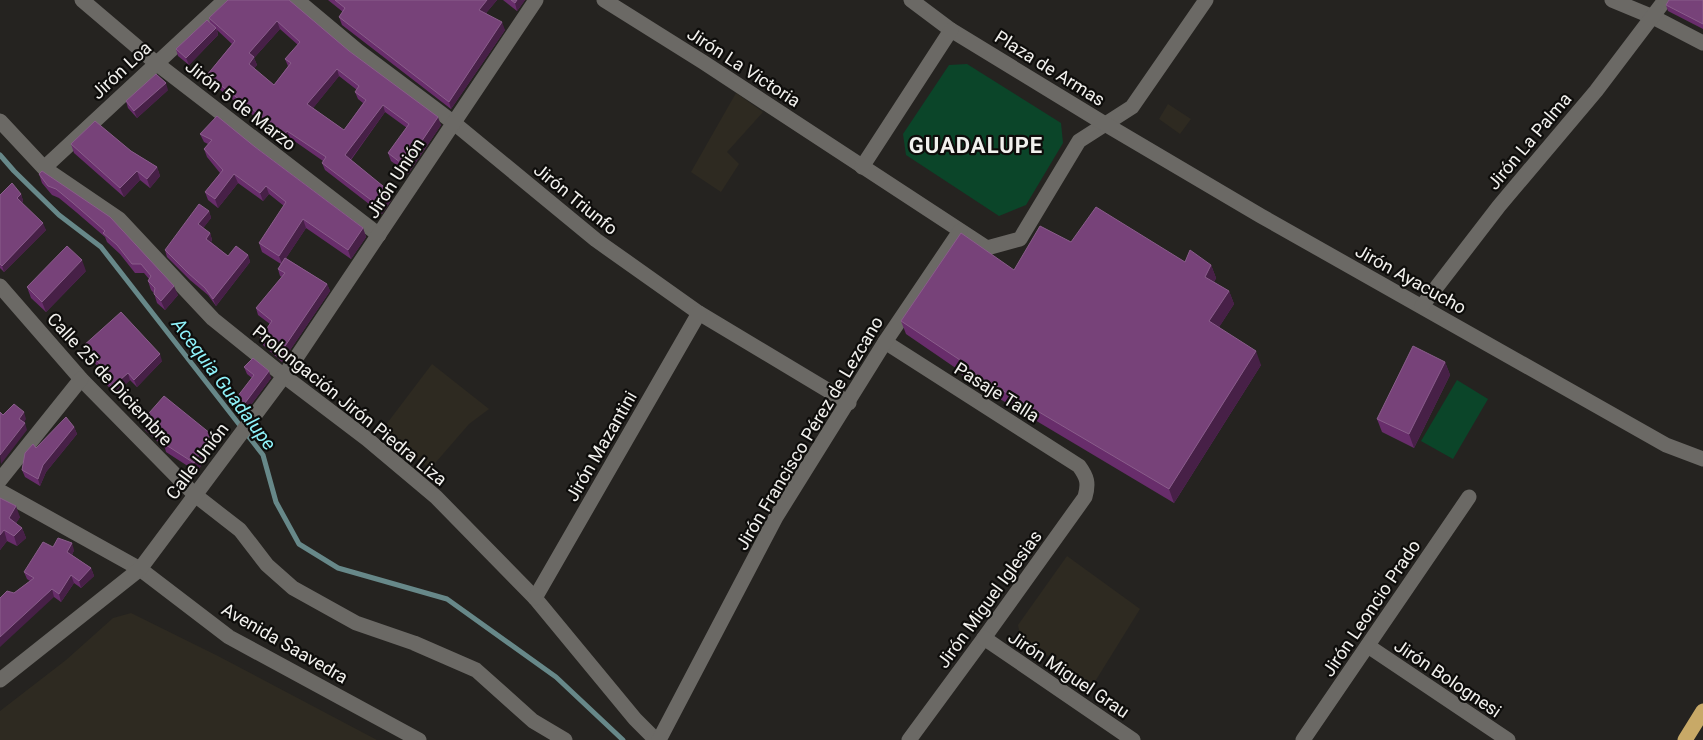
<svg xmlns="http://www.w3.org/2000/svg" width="1703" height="740" font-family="Roboto,sans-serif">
	<rect width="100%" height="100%" fill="#252320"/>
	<g fill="#2e2a21">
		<polygon points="736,93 763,112 727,152 739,164 721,192 691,172"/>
		<polygon points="1168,104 1191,119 1180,134 1159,119"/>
		<polygon points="432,364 489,409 469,424 430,469 382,430"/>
		<polygon points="1067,556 1140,609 1091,688 1020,635 1018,625"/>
		<polygon points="131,613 218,656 377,740 0,740 0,711 66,660 113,618"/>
	</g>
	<g fill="#0b4529">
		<polygon points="967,64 1061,123 1063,143 1026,205 999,216 906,155 903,134 949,65"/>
		<polygon points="1457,380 1488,399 1453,459 1421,441"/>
	</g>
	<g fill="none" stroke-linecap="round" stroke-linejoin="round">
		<polyline stroke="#678889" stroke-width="5" points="0,155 14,171 59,215 101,247 263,455 276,502 299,544 338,568 447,599 556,677 623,740"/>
		<g stroke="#6b6965" stroke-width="15">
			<polyline points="82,0 156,63 379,235"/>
			<polyline points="297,0 358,51 454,123 596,240 699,313 849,403"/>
			<polyline points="604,0 703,62 987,248 1020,239 1079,141 1132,107 1206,0"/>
			<polyline points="911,0 951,30 1105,124 1261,216 1666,445 1703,459"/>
			<polyline points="1612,0 1653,17 1703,43"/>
			<polyline points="0,121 44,168 119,219 213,319 284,376 367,439 436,497 535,598 635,719 656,740"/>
			<polyline points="862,167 951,30"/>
			<polyline points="44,168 225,0"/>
			<polyline points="0,286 81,379 195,495 240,530 267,565 293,588 356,623 414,643 476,670 533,721 565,740"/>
			<polyline points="1422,306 1499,206 1596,91 1665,0"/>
			<path d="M885,342L1079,466C1087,477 1089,483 1085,497L984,638L909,740"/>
			<polyline points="0,480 81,379"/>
			<polyline points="0,491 140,569 229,637 419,740"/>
			<polyline points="535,598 699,313"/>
			<polyline points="984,638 1133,740"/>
			<polyline points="1368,646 1508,740"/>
			<polyline points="0,680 140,569 284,376 536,0"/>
			<polyline points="659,740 776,517 885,342 960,231"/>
			<polyline points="1303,740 1469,497"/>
		</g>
		<polyline stroke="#c8a967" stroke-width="15" points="1685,740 1703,711"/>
	</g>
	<g fill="#682d6b" fill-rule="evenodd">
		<path d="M228,0L349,51L441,125L408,174L391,161L388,153L407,128L385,112L351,160L389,191L392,199L382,214L325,170L322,163L323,161L290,138L288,142L210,82L207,75L232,44L217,30L218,35L189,65L178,56L176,49L210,23L209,18ZM280,29L298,45L285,59L288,66L274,85L254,68L257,65L254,58ZM339,76L357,90L355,92L358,99L363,103L344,130L313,108Z"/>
		<polygon points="328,0 497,0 486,13 505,30 451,109 342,25 339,17 343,12"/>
		<polygon points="503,0 525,0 517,11"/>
		<polygon points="1703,0 1703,29 1668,11 1666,5"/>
		<polygon points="168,90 137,118 128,108 126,101"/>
		<polygon points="200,134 255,147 363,228 366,237 351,259 306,228 286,258 327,284 330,291 282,362 263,345 260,338 270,324 258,315 256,308 282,277 280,276 278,269 281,264 262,252 259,243 284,206 269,194 263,201 238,183 218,208 208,200 205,192 220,173 207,157 204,149 208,144 204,142"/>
		<polygon points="71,144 131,151 157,167 160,176 150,188 140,180 124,197 74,153"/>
		<polygon points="42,171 178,295 165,310 157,303 154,293 151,290 148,281 149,279 144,273 135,273 120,254 107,242 105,237 76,212 59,198 52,195 42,183 39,174"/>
		<polygon points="21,194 23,201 22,203 46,230 4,272 0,268 0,195"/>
		<polygon points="209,211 211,218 203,228 210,233 212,240 211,242 228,256 248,255 250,262 216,306 208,295 190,280 167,257 165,250"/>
		<polygon points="1071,242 1185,262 1211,265 1216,278 1214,282 1229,291 1234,304 1219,327 1261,365 1174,503 963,377 960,371 906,334 901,321 1014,270"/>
		<polygon points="86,271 46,312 31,298 27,287"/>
		<polygon points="82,347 162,361 137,387 130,380 115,394 107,385 104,378 107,375 85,354"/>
		<polygon points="1445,362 1450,375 1414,448 1382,432 1377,419"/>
		<polygon points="244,367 271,378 244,414 237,408 234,401 252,378 247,374"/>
		<polygon points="142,421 211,434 215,443 197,472 166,452 165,448 145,430"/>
		<polygon points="74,427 77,434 46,472 40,486 25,477 22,470 36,448"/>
		<polygon points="0,498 20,517 16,523 22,528 26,538 17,546 7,541 0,550"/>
		<polygon points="74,550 72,555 91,568 94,576 81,588 74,583 61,602 54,597 14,593 30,581 27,579 24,572"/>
	</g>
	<g fill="#472047">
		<polygon points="487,0 497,0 482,18 479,10"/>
		<polygon points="517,0 525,0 517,11 515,3"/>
		<polygon points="277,21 280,29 254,58 257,65 252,72 249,64 249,53"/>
		<polygon points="502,22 505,30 451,109 449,102"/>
		<polygon points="216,28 218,35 189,65 186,58"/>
		<polygon points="337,69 339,76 310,112 307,104"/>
		<polygon points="166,83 168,90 137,118 134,111"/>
		<polygon points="383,105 385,112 348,163 345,155"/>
		<polygon points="438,117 441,125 408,174 405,166"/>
		<polygon points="287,131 290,138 288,142 285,134"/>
		<polygon points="157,167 160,176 150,188 147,179"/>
		<polygon points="137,171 140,180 124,197 120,188"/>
		<polygon points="234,174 238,183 218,208 215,199"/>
		<polygon points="266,186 269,194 263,201 260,193"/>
		<polygon points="389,191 392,199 382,214 379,206"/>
		<polygon points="21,194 23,201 20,205 17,198"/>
		<polygon points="209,211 211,218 201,231 198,224"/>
		<polygon points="303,219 306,228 282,264 279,256"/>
		<polygon points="43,223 46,230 4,272 2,266"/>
		<polygon points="363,228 366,237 351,259 348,250"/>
		<polygon points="210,233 212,240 208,246 206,239"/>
		<polygon points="248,255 250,262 216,306 213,299"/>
		<polygon points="82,260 86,271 46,312 42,302"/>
		<polygon points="1211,265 1216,278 1210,290 1205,277"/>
		<polygon points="327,284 330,291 282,362 279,355"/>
		<polygon points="174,286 178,295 165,310 161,301"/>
		<polygon points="1229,291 1234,304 1214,335 1209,321"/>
		<polygon points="1256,351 1261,365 1174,503 1169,489"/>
		<polygon points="160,354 162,361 137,387 134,380"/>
		<polygon points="1445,362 1450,375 1414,448 1409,434"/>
		<polygon points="269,371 271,378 244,414 242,407"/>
		<polygon points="128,373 130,380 115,394 112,387"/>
		<polygon points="24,412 26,419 22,426 19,419"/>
		<polygon points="25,423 27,430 1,464 0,455"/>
		<polygon points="74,427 77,434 46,472 40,486 38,479 43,465"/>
		<polygon points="211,434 215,443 197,472 194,463"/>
		<polygon points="16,506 20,517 13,528 9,518"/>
		<polygon points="22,528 26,538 17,546 14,536"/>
		<polygon points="4,530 7,541 0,550 0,535"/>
		<polygon points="72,543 74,550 70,560 67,552"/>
		<polygon points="91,568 94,576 81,588 79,581"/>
		<polygon points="71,575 74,583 61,602 59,594"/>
		<polygon points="52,589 54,597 0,647 0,637"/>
	</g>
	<g fill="#774279" stroke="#8a5d8b" fill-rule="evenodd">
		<path d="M228,0H289L349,51L438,117L405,166L388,153L409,124L383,105L345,155L389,191L379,206L322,163L326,157L287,131L285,134L207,75L235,41L209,18ZM277,21L300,42L285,59L291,63L274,85L249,64L254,57L249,53ZM337,69L359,86L355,92L366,100L344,130L307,104Z"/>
		<polygon points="335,0 487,0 479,10 502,22 449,102 339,17 345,8"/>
		<polygon points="511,0 517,0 515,3"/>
		<polygon points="1669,0 1703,0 1703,24 1666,5"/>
		<polygon points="207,20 216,28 186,58 176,49"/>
		<polygon points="156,74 166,83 134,111 126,101"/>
		<polygon points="217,116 255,147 363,228 348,250 303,219 279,256 259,243 286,202 266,186 260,193 234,174 215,199 205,192 223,170 204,149 212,140 200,134"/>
		<polygon points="95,121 131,151 157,167 147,179 137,171 120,188 71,144"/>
		<polygon points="42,171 110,217 174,286 161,301 154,294 155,288 148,281 151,276 141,264 132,264 117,245 103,233 105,231 73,203 56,189 48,186 39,174"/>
		<polygon points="12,183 21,194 17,198 43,223 2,266 0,264 0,195"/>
		<polygon points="199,204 209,211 198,224 210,233 206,239 228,256 236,246 248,255 213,299 205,288 188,273 165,250"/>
		<polygon points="1096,207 1185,262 1190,250 1211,265 1205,277 1229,291 1209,321 1256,351 1169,489 958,364 960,360 901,321 961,233 1014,270 1040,226 1071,242"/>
		<polygon points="67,246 82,260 42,302 27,287"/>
		<polygon points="285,258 327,284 279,355 260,338 272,321 256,308 285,273 278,269"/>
		<polygon points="121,312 160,354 134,380 128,373 112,387 104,378 110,373 82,347"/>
		<polygon points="1413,346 1445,362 1409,434 1377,419"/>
		<polygon points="253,358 269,371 242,407 234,401 254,375 244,367"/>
		<polygon points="164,396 211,434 194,463 163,443 164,442 142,421"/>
		<polygon points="14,404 24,412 19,419 25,423 0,455 0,412 3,415"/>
		<polygon points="66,417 74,427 43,465 38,479 22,470 25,453 33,444 36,448"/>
		<polygon points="0,498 16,506 9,518 22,528 14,536 4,530 0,535"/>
		<polygon points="58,538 72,543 67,552 91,568 79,581 71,575 59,594 52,589 0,637 0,598 7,591 14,593 34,578 24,572 43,542 53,547"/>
	</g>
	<g text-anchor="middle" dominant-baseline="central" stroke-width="4.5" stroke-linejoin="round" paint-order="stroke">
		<g font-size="18" fill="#f2f1ee" stroke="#0e0d0b">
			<text transform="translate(744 67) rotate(33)">Jirón La Victoria</text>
			<text transform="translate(1050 68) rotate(32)">Plaza de Armas</text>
			<text transform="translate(121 70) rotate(-43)">Jirón Loa</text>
			<text transform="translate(241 105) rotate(38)">Jirón 5 de Marzo</text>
			<text transform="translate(1529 141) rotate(-50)">Jirón La Palma</text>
			<text transform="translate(395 178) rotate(-57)">Jirón Unión</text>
			<text transform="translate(576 199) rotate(39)">Jirón Triunfo</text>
			<text transform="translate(1411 279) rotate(29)">Jirón Ayacucho</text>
			<text transform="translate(110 379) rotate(47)">Calle 25 de Diciembre</text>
			<text transform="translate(997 392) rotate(32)">Pasaje Talla</text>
			<text transform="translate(350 405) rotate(39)">Prolongación Jirón Piedra Liza</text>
			<text transform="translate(809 433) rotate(-59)">Jirón Francisco Pérez de Lezcano</text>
			<text transform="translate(601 446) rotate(-60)">Jirón Mazantini</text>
			<text transform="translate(197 461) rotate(-53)">Calle Unión</text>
			<text transform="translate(989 599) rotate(-54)">Jirón Miguel Iglesias</text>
			<text transform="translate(1371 608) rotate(-56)">Jirón Leoncio Prado</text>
			<text transform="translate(285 643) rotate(30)">Avenida Saavedra</text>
			<text transform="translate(1069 674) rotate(34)">Jirón Miguel Grau</text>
			<text transform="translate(1448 678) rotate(34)">Jirón Bolognesi</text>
		</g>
		<g font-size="19" font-style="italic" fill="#8ff3fb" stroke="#0e0d0b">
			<text transform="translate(224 384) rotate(53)">Acequia Guadalupe</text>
		</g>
		<g font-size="22" font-weight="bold" letter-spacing="1" fill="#f2f1ee" stroke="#0e0d0b">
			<text x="976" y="145">GUADALUPE</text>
		</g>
	</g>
</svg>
